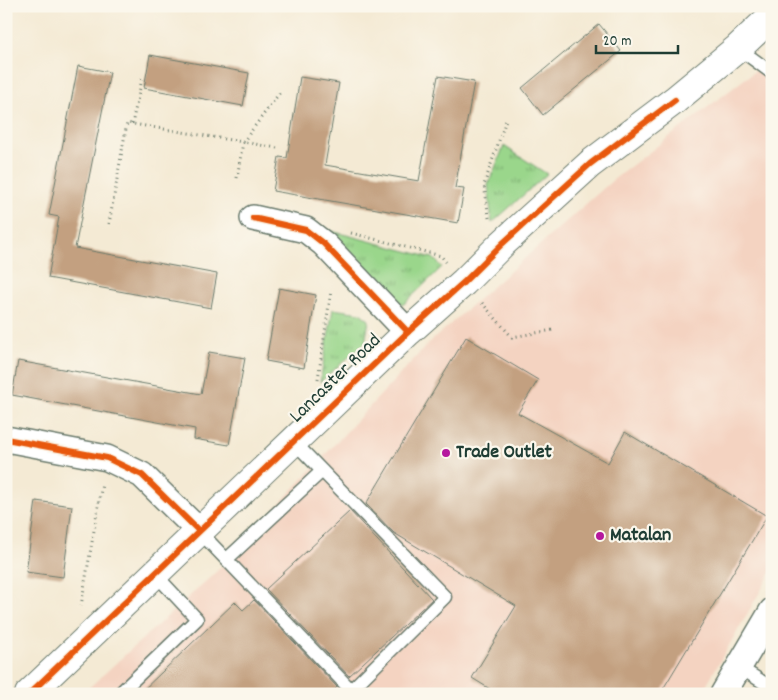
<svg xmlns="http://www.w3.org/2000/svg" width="778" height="700" font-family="Dekko,sans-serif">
	<defs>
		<pattern id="grass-tufts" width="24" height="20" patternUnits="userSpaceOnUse" patternTransform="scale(1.25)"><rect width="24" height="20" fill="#9ad68b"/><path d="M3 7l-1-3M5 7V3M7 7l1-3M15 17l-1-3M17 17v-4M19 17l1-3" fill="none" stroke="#7daf72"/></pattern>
	</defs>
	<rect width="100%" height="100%" fill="#fbf7ec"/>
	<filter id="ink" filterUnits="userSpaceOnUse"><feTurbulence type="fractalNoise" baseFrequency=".02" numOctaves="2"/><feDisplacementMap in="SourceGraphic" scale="10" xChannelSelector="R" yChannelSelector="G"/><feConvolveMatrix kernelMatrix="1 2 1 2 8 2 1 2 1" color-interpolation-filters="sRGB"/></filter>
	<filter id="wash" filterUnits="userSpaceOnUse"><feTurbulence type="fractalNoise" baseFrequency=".0096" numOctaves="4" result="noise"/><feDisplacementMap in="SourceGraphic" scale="20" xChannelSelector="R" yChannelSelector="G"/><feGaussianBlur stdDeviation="1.12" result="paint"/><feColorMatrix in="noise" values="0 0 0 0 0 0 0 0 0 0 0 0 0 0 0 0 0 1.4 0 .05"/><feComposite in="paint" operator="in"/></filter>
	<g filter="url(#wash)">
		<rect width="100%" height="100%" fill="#f4ead4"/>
		<polygon fill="#f4d3c1" points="772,58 772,571 701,694 82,694 216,572 429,343 613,180"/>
		<g fill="url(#grass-tufts)" stroke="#5c8a60">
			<polygon points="504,146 547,174 492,223 488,185"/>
			<polygon points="320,228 433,258 442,267 404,304 393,303"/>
			<polygon points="333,309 360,313 369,320 365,343 320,382"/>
		</g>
		<g id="blocks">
			<g fill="#c3a080">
				<polygon points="599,24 621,51 543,115 522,88"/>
				<polygon points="150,55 249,73 243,106 144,88"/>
				<polygon points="78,66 110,72 75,248 217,274 211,308 48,278 59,217 49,215"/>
				<polygon points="438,76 474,82 455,188 464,189 458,223 273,191 279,157 287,158 300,77 339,83 325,165 419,181"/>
				<polygon points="279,288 316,295 304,368 266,361"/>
				<polygon points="466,337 538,380 518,413 608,463 625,432 767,516 660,694 498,694 472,678 516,606 394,533 366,504"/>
				<polygon points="209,352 245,358 229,445 194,439 195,429 12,395 18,361 201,394"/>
				<polygon points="36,501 72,506 63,577 26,572"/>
				<polygon points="350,511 432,599 349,676 266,589"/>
				<polygon points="254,600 337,687 331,694 139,694 235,602 243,610"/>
			</g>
		</g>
	</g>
	<g filter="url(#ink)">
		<use href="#blocks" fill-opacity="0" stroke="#6a7a6c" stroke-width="1"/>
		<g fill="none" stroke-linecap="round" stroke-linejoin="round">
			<g stroke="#6a7a6c" stroke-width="15">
				<g id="service">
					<polyline points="738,48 772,73"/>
					<polyline points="199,531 351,690 445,597 294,442"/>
					<polyline points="227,559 322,471"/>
					<polyline points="739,667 772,688"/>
					<polyline points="119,694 197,619 155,574"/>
				</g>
			</g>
			<g stroke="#6a7a6c" stroke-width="28">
				<g id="minor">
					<polyline points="253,218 306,230 324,244 408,332"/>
					<polyline points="6,439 107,458 142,475 199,531"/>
					<polyline points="723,694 772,611"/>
				</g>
			</g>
			<g stroke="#6a7a6c" stroke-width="30">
				<polyline id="tertiary" points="29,694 408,332 464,282 502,244 590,164 675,100 738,48 772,16"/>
			</g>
			<g stroke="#6a7a6c" stroke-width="3" stroke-dasharray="1 4" stroke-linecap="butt">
				<polyline points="132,124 142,79"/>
				<polyline points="237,178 243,142 277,148"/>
				<polyline points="489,218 484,185 506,120"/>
				<polyline points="109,224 127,123 243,142 281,91"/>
				<polyline points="351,233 441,256 446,262"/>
				<polyline points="482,303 512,337 553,330"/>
				<polyline points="318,379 331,291"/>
				<polyline points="81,606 102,484"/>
			</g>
			<use href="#service" stroke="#fff" stroke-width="12"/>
			<use href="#minor" stroke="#fff" stroke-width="25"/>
			<use href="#tertiary" stroke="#fff" stroke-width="28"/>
			<g stroke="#fbf7ec" stroke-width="9">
				<g id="cycleway">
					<polyline points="253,218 306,230 324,244 408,332"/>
					<polyline points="6,439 107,458 142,475 199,531"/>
					<polyline points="29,694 408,332 464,282 502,244 590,164 675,100"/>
				</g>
			</g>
			<use href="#cycleway" stroke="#e8590c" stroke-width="6"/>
		</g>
	</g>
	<g fill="#b5179e" stroke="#fbf7ec" stroke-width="2">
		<circle cx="446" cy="453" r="5"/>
		<circle cx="600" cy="536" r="5"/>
	</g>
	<g text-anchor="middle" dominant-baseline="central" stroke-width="4.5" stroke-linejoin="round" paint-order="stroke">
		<g font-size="20" fill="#1f3d34" stroke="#fbf7ec">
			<text transform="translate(336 379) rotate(-44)">Lancaster Road</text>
		</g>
		<g font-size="20" font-weight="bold" fill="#1f3d34" stroke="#fbf7ec" text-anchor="start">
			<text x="456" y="453">Trade Outlet</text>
			<text x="610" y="536">Matalan</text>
		</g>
	</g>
	<rect width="778" height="700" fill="none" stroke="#fbf7ec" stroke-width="25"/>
	<path d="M596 45v8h82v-8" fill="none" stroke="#1f3d34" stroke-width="2.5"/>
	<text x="603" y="45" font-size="15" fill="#1f3d34" stroke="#fbf7ec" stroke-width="4" paint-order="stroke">20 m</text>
</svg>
